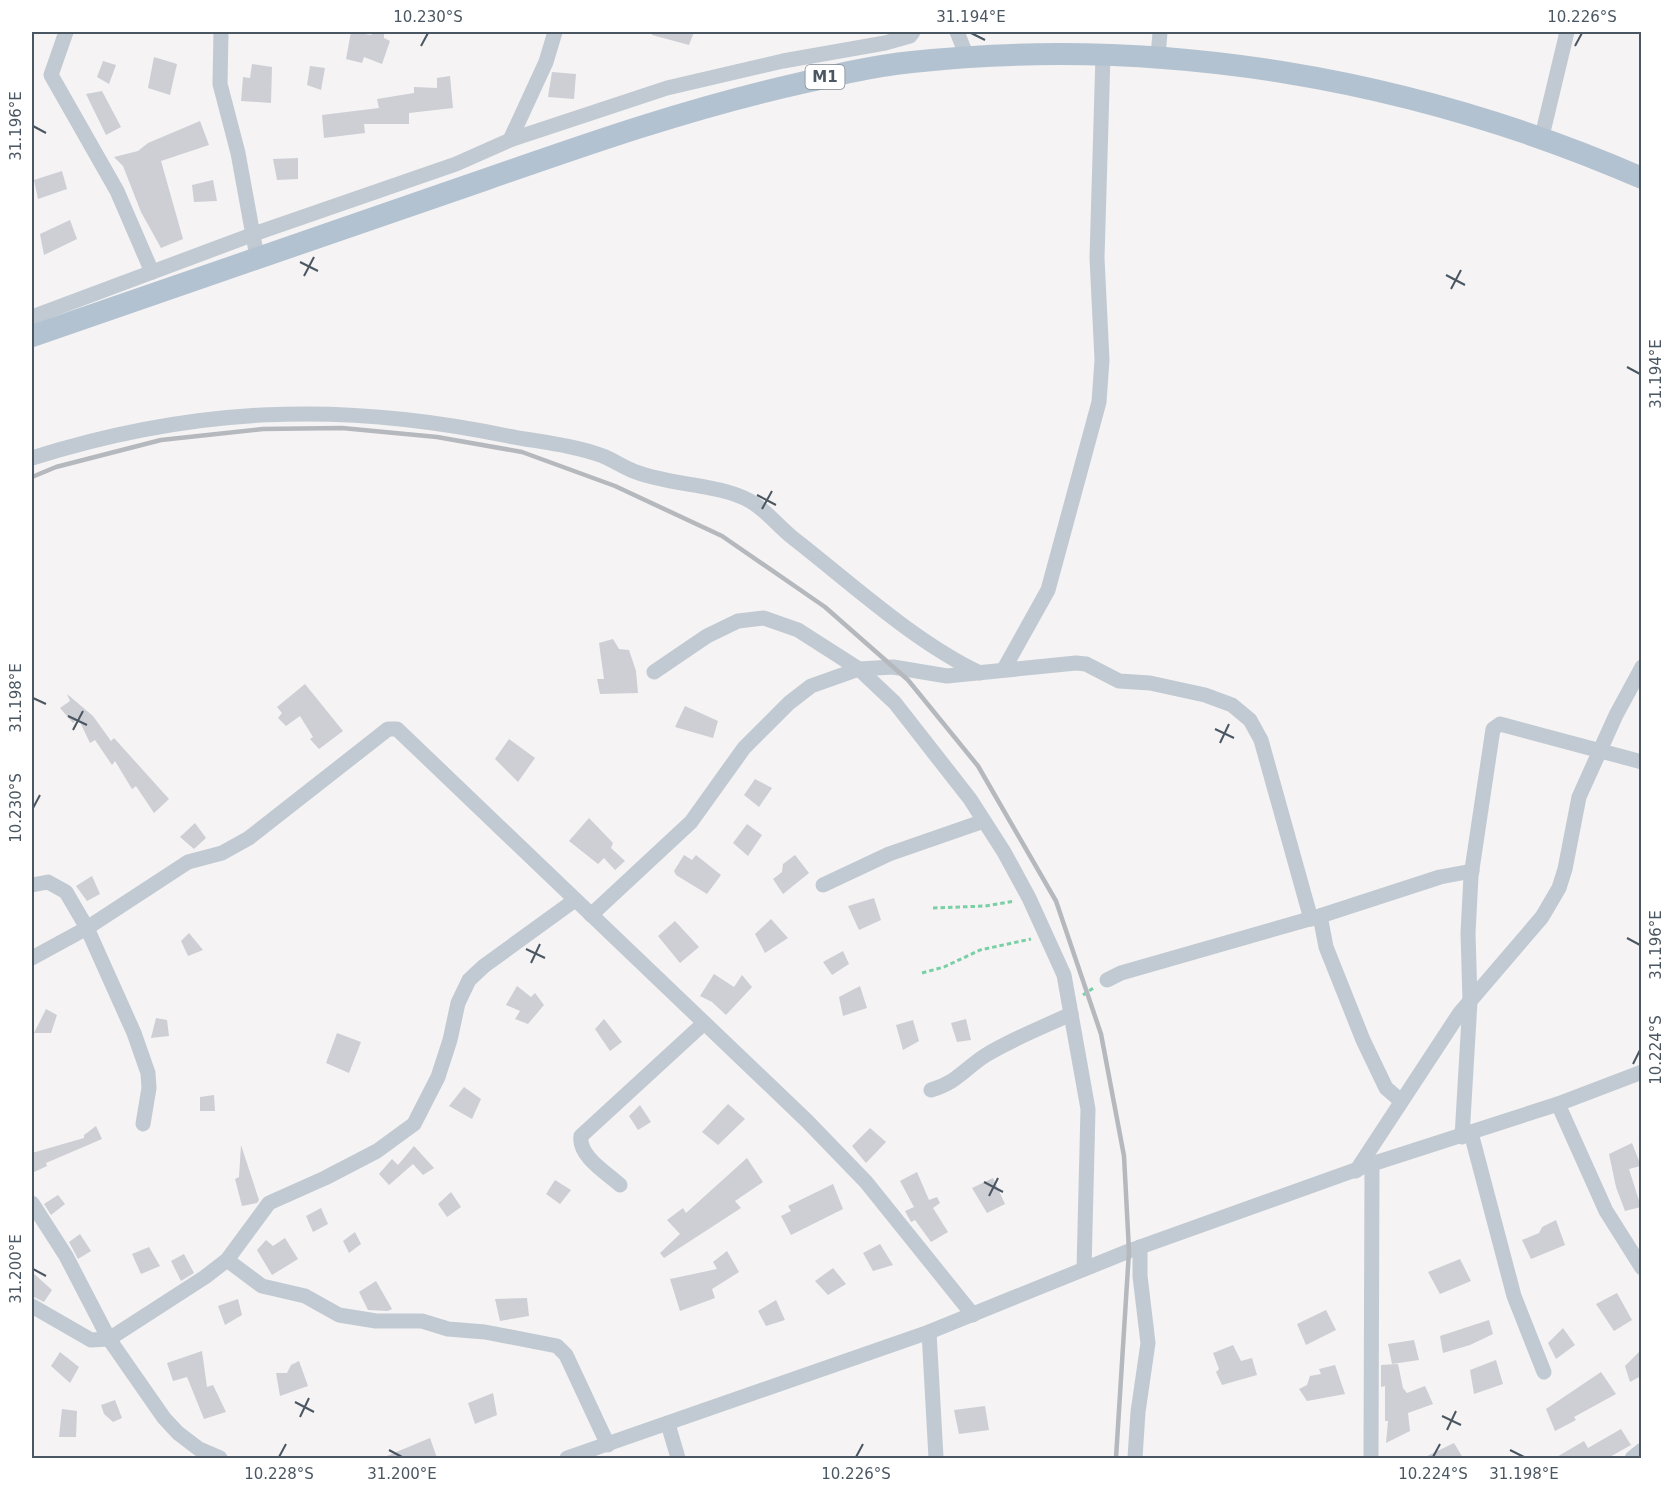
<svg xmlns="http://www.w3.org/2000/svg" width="1673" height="1490" font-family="'DejaVu Sans',sans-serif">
	<rect width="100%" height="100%" fill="#f5f3f3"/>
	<g fill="#cdcfd5">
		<polygon points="351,32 371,35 373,32 384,32 384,38 390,41 382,64 364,57 362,63 346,59"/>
		<polygon points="652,32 694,32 689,45 652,35"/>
		<polygon points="154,57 177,64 170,95 148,88"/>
		<polygon points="103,61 116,65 109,84 97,77"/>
		<polygon points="252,64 272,67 271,103 241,101 243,77 250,78"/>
		<polygon points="310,66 325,68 321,90 307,85"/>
		<polygon points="552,72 576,74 574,99 548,97"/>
		<polygon points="450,76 453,108 409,113 409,124 364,124 365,133 324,138 322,115 379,108 377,99 414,93 414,87 437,88 437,78"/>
		<polygon points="102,91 121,127 106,135 86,94"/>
		<polygon points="200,121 209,145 161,161 183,239 161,248 141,212 123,166 114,157 138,151 148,143"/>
		<polygon points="298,158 298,179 277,180 273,159"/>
		<polygon points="62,171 67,189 38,199 34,180"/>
		<polygon points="213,180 217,201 194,202 192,185"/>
		<polygon points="70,220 77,239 44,255 40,234"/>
		<polygon points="613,639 619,649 629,650 636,671 638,693 600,694 597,679 604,679 599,643"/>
		<polygon points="305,684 343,731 319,749 310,739 313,737 300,716 286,726 278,718 282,713 277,707"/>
		<polygon points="67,694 93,716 111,741 114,738 169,799 154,813 136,786 132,789 115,761 112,765 95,740 90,743 78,718 73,723 60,708 70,701"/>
		<polygon points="685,706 718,721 713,738 675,727"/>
		<polygon points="509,739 535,758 518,782 495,759"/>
		<polygon points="755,779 772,788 759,807 744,795"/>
		<polygon points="589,818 613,843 611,848 625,861 615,870 604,858 598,864 569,841"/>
		<polygon points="195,823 206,838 194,849 180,837"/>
		<polygon points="747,824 762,835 748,856 733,843"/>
		<polygon points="684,855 692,860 696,855 721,875 707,894 676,875 674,871"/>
		<polygon points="795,855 809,873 783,894 773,879 782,872 783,864"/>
		<polygon points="92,876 100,894 87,901 76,886"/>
		<polygon points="874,898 881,920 859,930 848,906"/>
		<polygon points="771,919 788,938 765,953 755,934"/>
		<polygon points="675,921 699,947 680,963 658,936"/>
		<polygon points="189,933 203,950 188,956 181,941"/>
		<polygon points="843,951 849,964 832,975 823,962"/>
		<polygon points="714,974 734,987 742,975 752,987 726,1015 712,1002 700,996"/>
		<polygon points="517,986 531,997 535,993 544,1005 528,1024 515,1019 520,1011 506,1005"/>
		<polygon points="860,986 867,1008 843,1016 839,997"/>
		<polygon points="46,1009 57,1015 51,1033 34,1033"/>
		<polygon points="156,1018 167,1020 169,1036 151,1038"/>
		<polygon points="604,1019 622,1042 610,1051 595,1029"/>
		<polygon points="966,1019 971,1040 957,1042 951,1023"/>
		<polygon points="913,1020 919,1041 903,1050 896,1025"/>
		<polygon points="337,1033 361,1042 349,1073 326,1063"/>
		<polygon points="464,1087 481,1099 472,1119 449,1106"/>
		<polygon points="214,1095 215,1111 200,1111 200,1097"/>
		<polygon points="728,1104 745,1119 718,1145 702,1132"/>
		<polygon points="640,1105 651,1122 638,1130 629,1116"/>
		<polygon points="96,1126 102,1139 46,1163 47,1166 32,1173 32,1153 84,1138 84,1135"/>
		<polygon points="870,1128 886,1142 866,1163 852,1146"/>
		<polygon points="1632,1143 1641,1166 1629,1169 1641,1207 1625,1211 1616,1187 1609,1154"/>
		<polygon points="241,1145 259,1200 257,1203 242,1206 235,1179 239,1177"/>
		<polygon points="414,1146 434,1168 423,1175 413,1164 389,1185 379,1174 392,1159 398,1165"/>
		<polygon points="747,1158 763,1182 735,1201 741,1208 664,1258 660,1253 680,1234 667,1220 683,1208 686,1213"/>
		<polygon points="917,1172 929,1200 937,1197 940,1203 933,1208 948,1232 931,1242 915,1220 911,1222 905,1211 914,1207 900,1181"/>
		<polygon points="993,1178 1005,1204 987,1213 972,1188"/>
		<polygon points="555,1180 571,1190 560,1204 546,1194"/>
		<polygon points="833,1184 843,1209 791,1235 781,1216 791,1211 788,1206"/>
		<polygon points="451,1192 461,1207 447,1217 438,1204"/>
		<polygon points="58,1195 65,1204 51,1215 44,1204"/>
		<polygon points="321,1208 328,1224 313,1232 306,1216"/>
		<polygon points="1556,1220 1565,1245 1531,1259 1522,1240 1539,1233 1542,1227"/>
		<polygon points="355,1232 361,1244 349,1253 343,1241"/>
		<polygon points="80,1234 91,1251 78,1259 69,1242"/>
		<polygon points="285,1238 298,1259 272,1275 257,1250 266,1240 273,1246"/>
		<polygon points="880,1244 893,1265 873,1271 863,1253"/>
		<polygon points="149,1247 160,1266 141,1274 132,1254"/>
		<polygon points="727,1251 739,1272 712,1289 715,1298 680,1311 670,1279 717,1269 713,1262"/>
		<polygon points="184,1254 194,1273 181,1281 171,1261"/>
		<polygon points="1460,1259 1471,1281 1440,1294 1428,1272"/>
		<polygon points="833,1268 846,1284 828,1295 815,1281"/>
		<polygon points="32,1272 52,1290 44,1302 32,1296"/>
		<polygon points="376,1281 392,1309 388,1311 368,1310 359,1292"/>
		<polygon points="1617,1293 1632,1320 1614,1331 1596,1304"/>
		<polygon points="527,1298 529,1316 500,1321 495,1299"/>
		<polygon points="238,1299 242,1315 225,1325 218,1306"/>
		<polygon points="776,1300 785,1320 766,1326 758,1311"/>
		<polygon points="1326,1310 1336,1330 1306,1345 1297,1324"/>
		<polygon points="1489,1320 1493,1334 1470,1345 1443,1353 1440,1336"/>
		<polygon points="1563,1328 1575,1345 1556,1359 1548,1343"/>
		<polygon points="1414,1340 1419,1360 1392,1364 1388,1344"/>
		<polygon points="1233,1345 1241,1361 1252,1358 1257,1375 1222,1385 1216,1372 1219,1369 1213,1353"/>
		<polygon points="1641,1350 1641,1376 1630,1382 1625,1366"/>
		<polygon points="202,1351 207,1387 213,1385 226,1412 204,1419 187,1377 173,1381 167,1363"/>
		<polygon points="60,1352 79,1367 70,1383 51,1366"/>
		<polygon points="1496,1360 1503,1384 1474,1394 1470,1370"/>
		<polygon points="299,1361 308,1386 280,1396 276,1373 287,1373 291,1365"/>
		<polygon points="1398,1364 1403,1388 1407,1393 1425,1386 1433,1404 1408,1413 1410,1431 1386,1443 1388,1421 1385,1421 1385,1386 1381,1387 1381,1365"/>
		<polygon points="1335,1365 1345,1394 1307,1401 1299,1389 1307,1385 1310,1376 1321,1374 1319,1369"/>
		<polygon points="1601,1372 1616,1394 1574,1417 1576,1420 1555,1431 1546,1409"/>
		<polygon points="493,1393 497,1415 475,1424 468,1403"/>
		<polygon points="115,1400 122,1418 113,1422 104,1414 101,1405"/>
		<polygon points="985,1406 989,1430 959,1434 954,1410"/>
		<polygon points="62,1409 77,1411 76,1437 59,1437"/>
		<polygon points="1621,1429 1631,1445 1608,1458 1555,1458 1584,1441 1588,1448"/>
		<polygon points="430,1438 437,1458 382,1458"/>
		<polygon points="1454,1443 1463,1458 1423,1458"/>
	</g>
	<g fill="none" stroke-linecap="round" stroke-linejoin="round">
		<g stroke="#7ad0a6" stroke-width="3" stroke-dasharray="4.5 3" stroke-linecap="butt">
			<polyline points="933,908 985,906 1015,901"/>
			<polyline points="922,973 944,967 980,950 1031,939"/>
			<polyline points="1083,995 1095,987"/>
		</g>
		<g stroke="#c1cad2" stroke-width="15">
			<polyline points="66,32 51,75 117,191 152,272"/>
			<polyline points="221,32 220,84 238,153 257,257"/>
			<polyline points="957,32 968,59"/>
			<polyline points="1158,57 1160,32"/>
			<polyline points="1542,136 1567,32"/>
			<polyline points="510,140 546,62 555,32"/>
			<polyline points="32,317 254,234 456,164 510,140 667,88 783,61 885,43 910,36 913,32"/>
			<path d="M32,458C194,407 341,401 508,436C540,442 573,445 603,456C615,461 625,468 636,472C669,485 720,484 750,501C766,510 778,526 793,538C851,583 913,641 980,673"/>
			<polyline points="1004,669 1048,590 1099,402 1102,360 1097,258 1103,55"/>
			<polyline points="654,672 707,636 738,621 764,618 798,630 859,669 895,703 970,799 1004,852 1029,898 1064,975 1088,1109 1084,1269"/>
			<polyline points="32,885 48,882 66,892 87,928 188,862 222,853 249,838 388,729 397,729 807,1121 866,1182 973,1315"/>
			<polyline points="823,885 889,854 984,821"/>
			<polyline points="591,915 691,822 744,748 789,703 811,686 859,669 893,667 947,676 1076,663 1086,664 1119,681 1150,683 1205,695 1232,705 1250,720 1261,740 1311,919"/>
			<polyline points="1320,916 1326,947 1363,1040 1386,1088 1401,1101"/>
			<polyline points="32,958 87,928 134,1033 148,1073 149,1088 143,1124"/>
			<polyline points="1107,980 1121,973 1320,916 1440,877 1472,871"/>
			<path d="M931,1090C958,1082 964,1069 986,1055C1012,1039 1043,1027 1071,1014"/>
			<polyline points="1558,1104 1606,1211 1642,1268"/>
			<polyline points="1471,1133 1514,1296 1544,1372"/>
			<polyline points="1462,1137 1470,1001 1468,933 1471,876 1493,729 1500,724 1642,762"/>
			<polyline points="1356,1171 1459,1014 1542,917 1559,888 1565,869 1579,797 1616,715 1642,667"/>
			<path d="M620,1185C607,1173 578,1156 581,1136L703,1024"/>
			<polyline points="32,1203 66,1256 109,1339 164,1418 178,1433 199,1449 220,1458"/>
			<polyline points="227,1260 262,1286 305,1296 339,1315 376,1321 422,1321 448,1329 485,1332 557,1346 566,1355 608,1445"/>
			<polyline points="32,1306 91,1340 109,1339 205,1277 227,1260 269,1203 325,1178 377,1151 414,1124 438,1077 450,1040 458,1003 469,980 484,966 575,900"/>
			<polyline points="929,1332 936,1458"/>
			<polyline points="668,1424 678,1458"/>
			<polyline points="567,1458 929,1332 1129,1251 1372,1164 1558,1104 1642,1072"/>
			<polyline points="1135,1458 1138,1412 1148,1343 1140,1276 1140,1247"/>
			<polyline points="1371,1458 1372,1164"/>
			<polyline points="1632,1458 1642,1450"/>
		</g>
		<path stroke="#b3c2d1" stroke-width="22" d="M32,336C182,283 333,232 484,180C587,144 690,108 797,84C835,75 873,66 912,62C1161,35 1412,78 1642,178"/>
		<polyline stroke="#b5b8bd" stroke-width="4.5" points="32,477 56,467 161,440 263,429 342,428 437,437 522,452 615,486 722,536 825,607 908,680 978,766 1056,901 1101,1034 1124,1156 1129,1251 1116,1458"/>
	</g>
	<path fill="none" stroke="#4a5661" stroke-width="2" d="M971,33L985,40M421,46L428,33M1575,46L1582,33M33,126L46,133M300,262L318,271M1446,275L1465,285M304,276L314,257M1451,289L1461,270M1627,367L1640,374M757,495L776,505M762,509L772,491M33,698L46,704M68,716L87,725M1215,729L1234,738M73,730L83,711M1220,743L1229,724M33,808L40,795M1627,938L1640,945M526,949L545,958M531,963L540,944M1633,1064L1640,1050M984,1182L1003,1192M989,1196L998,1178M33,1269L46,1276M295,1402L314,1412M1442,1416L1461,1425M300,1417L309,1398M1447,1430L1456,1411M389,1450L402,1457M1510,1450L1524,1457M279,1457L286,1444M856,1457L863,1444M1433,1457L1440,1444"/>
	<g text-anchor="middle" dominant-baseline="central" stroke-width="6" stroke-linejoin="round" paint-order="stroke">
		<rect fill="#fff" stroke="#808990" stroke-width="1.5" x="805.5" y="65" width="39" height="24" rx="4.5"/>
		<g font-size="15" font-weight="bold" fill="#4a5661">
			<text x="825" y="77">M1</text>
		</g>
	</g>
	<rect width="1673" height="1490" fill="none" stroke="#ffffff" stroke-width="66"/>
	<rect x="33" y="33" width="1607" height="1424" fill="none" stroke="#4a5661" stroke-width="2"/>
	<g font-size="15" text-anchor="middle" fill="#4a5661">
		<text x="428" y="22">10.230°S</text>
		<text x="971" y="22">31.194°E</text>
		<text x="1582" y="22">10.226°S</text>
		<text transform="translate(16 126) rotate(-90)" y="5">31.196°E</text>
		<text transform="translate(1656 374) rotate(-90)" y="5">31.194°E</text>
		<text transform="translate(16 698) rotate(-90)" y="5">31.198°E</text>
		<text transform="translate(16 808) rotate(-90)" y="5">10.230°S</text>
		<text transform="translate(1656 945) rotate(-90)" y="5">31.196°E</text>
		<text transform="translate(1656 1050) rotate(-90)" y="5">10.224°S</text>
		<text transform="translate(16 1269) rotate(-90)" y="5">31.200°E</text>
		<text x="279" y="1479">10.228°S</text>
		<text x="402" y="1479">31.200°E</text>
		<text x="856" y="1479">10.226°S</text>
		<text x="1433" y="1479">10.224°S</text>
		<text x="1524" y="1479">31.198°E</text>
	</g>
</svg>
